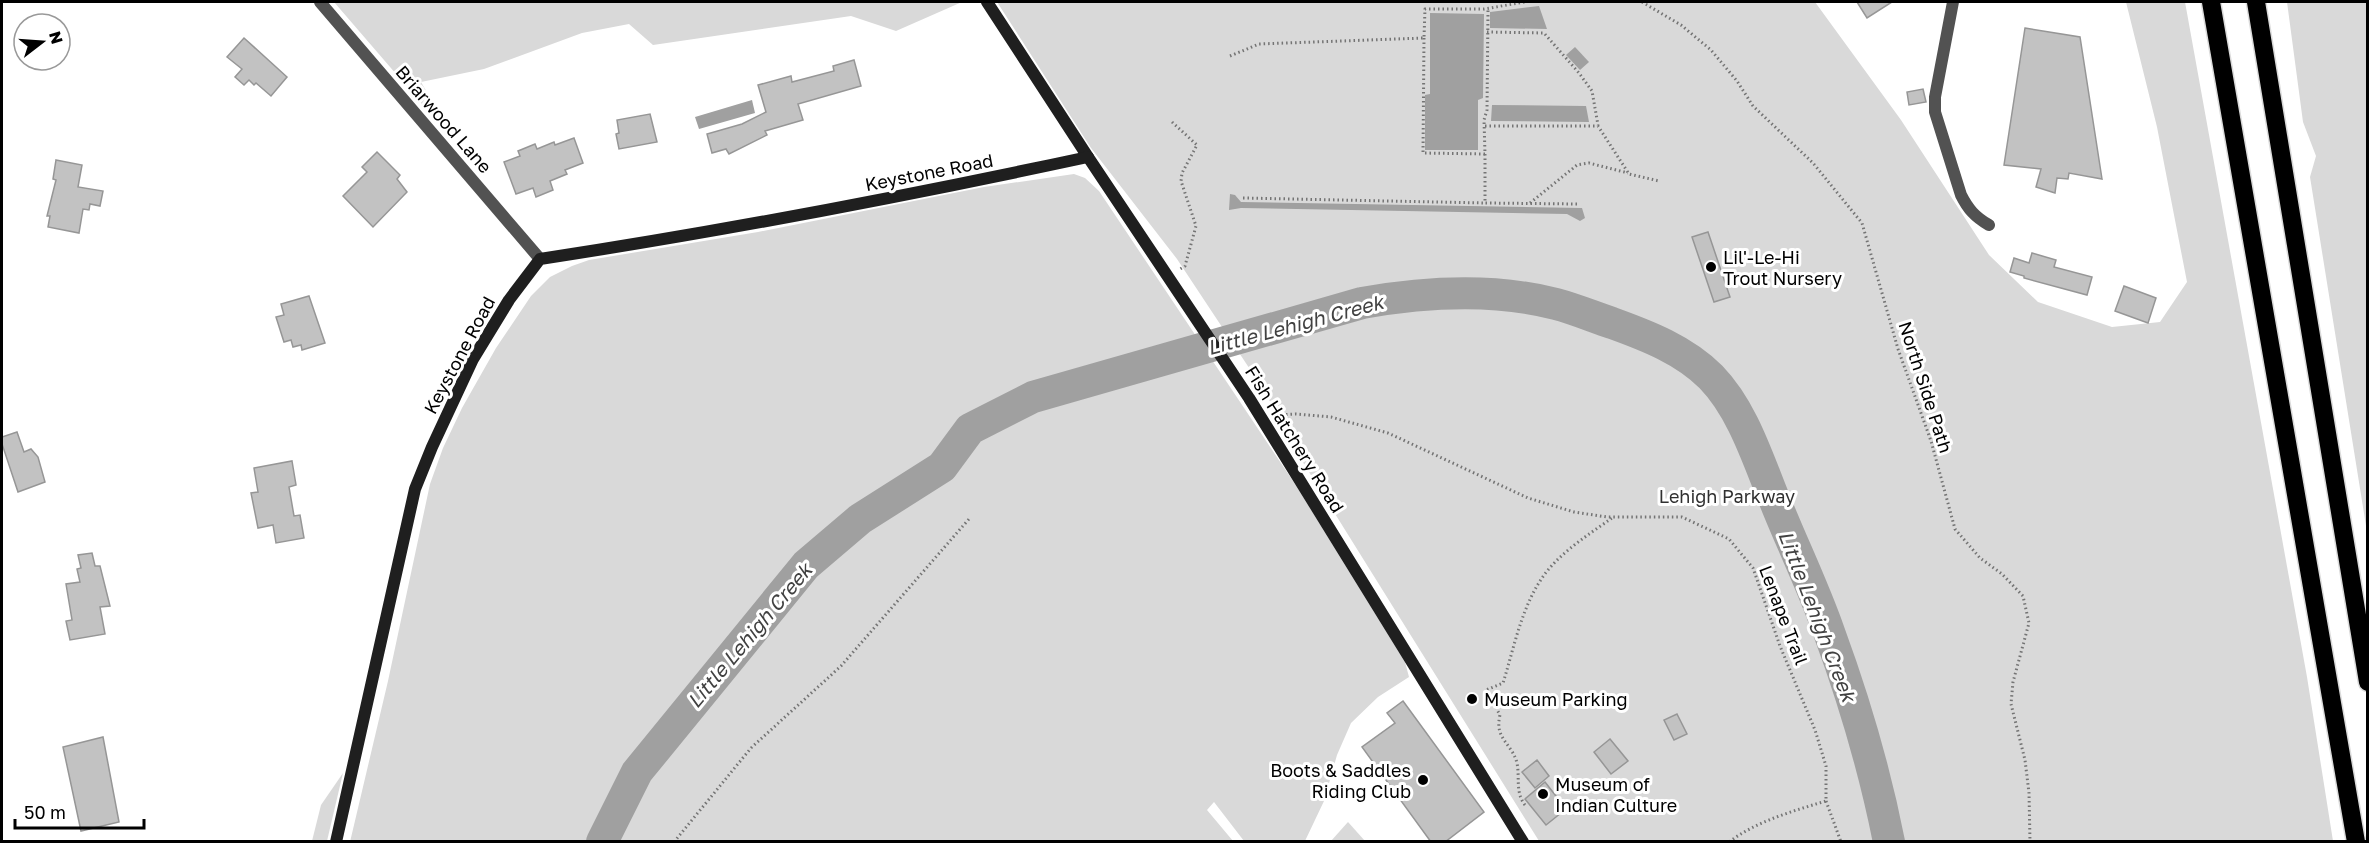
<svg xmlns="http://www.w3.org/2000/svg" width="2369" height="843" font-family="'Golos Text',sans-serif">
	<rect width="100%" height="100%" fill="#fff"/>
	<g fill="#d9d9d9">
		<polygon points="334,2 962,2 896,31 851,16 653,45 629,24 582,33 484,69 421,82 440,115 434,118"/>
		<polygon points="997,2 1815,2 1901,120 1989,255 2038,302 2112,327 2160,322 2187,282 2157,127 2126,2 2185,2 2307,677 2333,841 1539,841 1294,448 1265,392 1177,259 1091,148"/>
		<polygon points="2287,2 2367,2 2367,532 2310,177 2316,156 2303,122"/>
		<polygon points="1074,174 1085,178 1099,191 1297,487 1405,662 1409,677 1378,697 1351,723 1337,755 1324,801 1305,841 1244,841 1214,802 1207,810 1233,841 350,842 388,681 430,484 443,448 462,408 496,348 531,296 550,277 572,266 589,260 758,232 984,187"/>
		<polygon points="343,773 327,841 312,841 321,805"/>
		<polygon points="1348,822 1365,841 1331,841"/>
	</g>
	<g fill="#a0a0a0">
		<polygon points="1539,6 1547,29 1490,28 1490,12"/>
		<polygon points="1430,13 1484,14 1483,98 1478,100 1478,150 1425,150 1425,95 1430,94"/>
		<polygon points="1575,47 1589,62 1580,70 1566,55"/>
		<polygon points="752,100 755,113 699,129 695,117"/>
		<polygon points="1492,105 1586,106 1589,122 1491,121"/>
		<polygon points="1230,194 1235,195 1241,202 1582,208 1585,218 1580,221 1567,214 1241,208 1229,210"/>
	</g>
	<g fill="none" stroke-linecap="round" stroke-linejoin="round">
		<path stroke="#a0a0a0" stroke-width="32" d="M602,842L637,772L806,565L860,519L942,467L970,429L1033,397L1362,303C1425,292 1494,288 1556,304C1575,309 1594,317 1612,323C1648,336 1684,350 1711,377C1744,411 1759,463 1777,506C1794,548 1814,589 1829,632C1854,700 1875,771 1889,842"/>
	</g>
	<g fill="#c2c2c2" stroke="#969696" stroke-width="1.5">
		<polygon points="1857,2 1892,2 1867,18"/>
		<polygon points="2025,28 2080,37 2102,179 2069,173 2068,179 2057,178 2055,193 2036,187 2041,169 2004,165"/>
		<polygon points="244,38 287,77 271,96 256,83 254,85 249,80 244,85 235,77 242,69 227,57"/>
		<polygon points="854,60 861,86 798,104 803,120 765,131 767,135 729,154 726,149 712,153 707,134 742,124 766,112 758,85 791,76 792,82 834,71 833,66"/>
		<polygon points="1923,89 1926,102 1909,105 1907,92"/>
		<polygon points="650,114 657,142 619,149 616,134 619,133 617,120"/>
		<polygon points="574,138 583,163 565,170 567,174 550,181 553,190 536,197 533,188 516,194 504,162 520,156 518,151 535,144 537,149 554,142 555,145"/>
		<polygon points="377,152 400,175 397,179 407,192 373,227 343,196 367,172 362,167"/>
		<polygon points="56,160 82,165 78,187 103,191 100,206 90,204 89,210 83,209 79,233 48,227 50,216 47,216 56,180 53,179"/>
		<polygon points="1708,232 1730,297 1714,302 1692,237"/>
		<polygon points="2032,253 2056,260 2054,267 2092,277 2087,295 2024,278 2024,276 2010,272 2014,258 2029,263"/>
		<polygon points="2124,286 2156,298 2148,323 2115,311"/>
		<polygon points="309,296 325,343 302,350 301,345 293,347 291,340 284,342 276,317 284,315 281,304"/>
		<polygon points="17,432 24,452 31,449 38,457 45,482 18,492 2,444 2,437"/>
		<polygon points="292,461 296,485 289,487 294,516 300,515 304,538 276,543 273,525 258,528 251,493 258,492 254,468"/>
		<polygon points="92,553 95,566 100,566 110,606 100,607 105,634 70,640 66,621 72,620 66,584 80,582 77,569 81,568 78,555"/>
		<polygon points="1403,701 1484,812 1445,842 1431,842 1362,747 1395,723 1387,713"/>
		<polygon points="1677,714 1687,734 1674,740 1664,720"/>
		<polygon points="103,737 119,822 81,831 63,747"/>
		<polygon points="1610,739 1628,761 1611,774 1594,752"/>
		<polygon points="1537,760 1549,776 1535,788 1522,772"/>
		<polygon points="1545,782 1566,809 1546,825 1525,799"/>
	</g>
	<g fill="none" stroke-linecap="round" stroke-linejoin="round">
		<g stroke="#dbdbdb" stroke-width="21">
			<g id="highway">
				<polyline points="2211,2 2356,842"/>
				<polyline points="2256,2 2368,682"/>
			</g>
		</g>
		<g stroke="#747474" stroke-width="3" stroke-dasharray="1.5 3" stroke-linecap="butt">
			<polyline points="1642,2 1681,25 1711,50 1737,81 1753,106 1813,163 1862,223 1898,349 1931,441 1955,529 1980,558 2002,574 2023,596 2029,623 2013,682 2011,704 2025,760 2029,793 2030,842"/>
			<polyline points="1487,32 1544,33 1579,73 1592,91 1598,125"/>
			<polyline points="1424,38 1423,153 1485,154 1484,120 1487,110 1488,9"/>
			<polyline points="1230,56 1259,44 1424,38 1425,9 1484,9 1525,2"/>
			<polyline points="1172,122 1197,145 1182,173 1181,181 1196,226 1185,266 1180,269"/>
			<polyline points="1485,126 1598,126 1629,174 1659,181"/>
			<polyline points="1485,154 1485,203 1577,204"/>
			<polyline points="1243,198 1485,203"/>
			<polyline points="1530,203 1577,165 1589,163 1628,173"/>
			<path d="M1277,415L1296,414L1331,417L1388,433L1528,498L1574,512L1607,517H1682L1729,539L1753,568L1780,646L1815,730L1826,766V801C1793,811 1757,821 1729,842"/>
			<polyline points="1826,801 1841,842"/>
			<path d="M1525,805C1515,792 1520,778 1517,763C1512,743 1494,739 1500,715L1486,690L1503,683C1514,648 1521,609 1542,578C1559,553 1588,535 1612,518"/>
			<polyline points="674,842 751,748 841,666 969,519"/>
		</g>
		<g stroke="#525252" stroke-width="12">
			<polyline points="320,2 540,259"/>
			<path d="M1953,2L1935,97V112L1961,195C1968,209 1975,217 1989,225"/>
		</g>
		<g stroke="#1f1f1f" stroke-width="12">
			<polyline points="987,2 1088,157 1249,398 1523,842"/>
			<path d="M336,842L415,489L432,447L473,359L509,300L540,259C724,231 906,196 1088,157"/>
		</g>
		<use href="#highway" stroke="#000" stroke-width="18"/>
	</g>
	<g fill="#000" stroke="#fff" stroke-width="2">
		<circle cx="1711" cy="267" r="6"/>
		<circle cx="1472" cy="699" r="6"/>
		<circle cx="1423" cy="780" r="6"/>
		<circle cx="1543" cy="794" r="6"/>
	</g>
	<g text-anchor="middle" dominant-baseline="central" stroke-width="6" stroke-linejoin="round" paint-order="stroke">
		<g font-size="18" fill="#000" stroke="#fff">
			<text transform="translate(444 119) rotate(49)">Briarwood Lane</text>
			<text transform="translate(929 172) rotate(-11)">Keystone Road</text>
			<text transform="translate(459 355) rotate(-62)">Keystone Road</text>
			<text transform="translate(1926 387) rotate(72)">North Side Path</text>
			<text transform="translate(1295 439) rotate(58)">Fish Hatchery Road</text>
			<text transform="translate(1784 615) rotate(69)">Lenape Trail</text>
		</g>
		<g font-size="18" fill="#000" stroke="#fff" text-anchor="start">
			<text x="1723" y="257">Lil'-Le-Hi<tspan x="1723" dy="21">Trout Nursery</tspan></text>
			<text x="1484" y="699">Museum Parking</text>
			<text x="1411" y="770" text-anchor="end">Boots &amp; Saddles<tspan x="1411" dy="21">Riding Club</tspan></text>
			<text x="1555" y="784">Museum of<tspan x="1555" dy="21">Indian Culture</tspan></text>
		</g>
		<g font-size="18" fill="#303030" stroke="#fff">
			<text x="1727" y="496">Lehigh Parkway</text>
		</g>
		<g font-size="20" font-style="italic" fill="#414141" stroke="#fff">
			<text transform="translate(1295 324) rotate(-15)">Little Lehigh Creek</text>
			<text transform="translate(1818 616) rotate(69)">Little Lehigh Creek</text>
			<text transform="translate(749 635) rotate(-50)">Little Lehigh Creek</text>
		</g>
	</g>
	<rect width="2369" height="843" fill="none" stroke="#000000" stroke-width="6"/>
	<g transform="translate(42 42) rotate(73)"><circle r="28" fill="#ffffff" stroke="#999999" stroke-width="1.5"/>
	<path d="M0-4.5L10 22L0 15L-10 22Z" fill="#000000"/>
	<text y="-9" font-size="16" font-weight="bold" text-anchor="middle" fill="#000000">N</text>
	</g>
	<path d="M15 819v9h129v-9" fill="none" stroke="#000000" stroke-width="3"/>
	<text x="24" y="819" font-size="18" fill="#000000" stroke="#ffffff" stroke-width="4.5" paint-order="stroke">50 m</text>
</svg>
